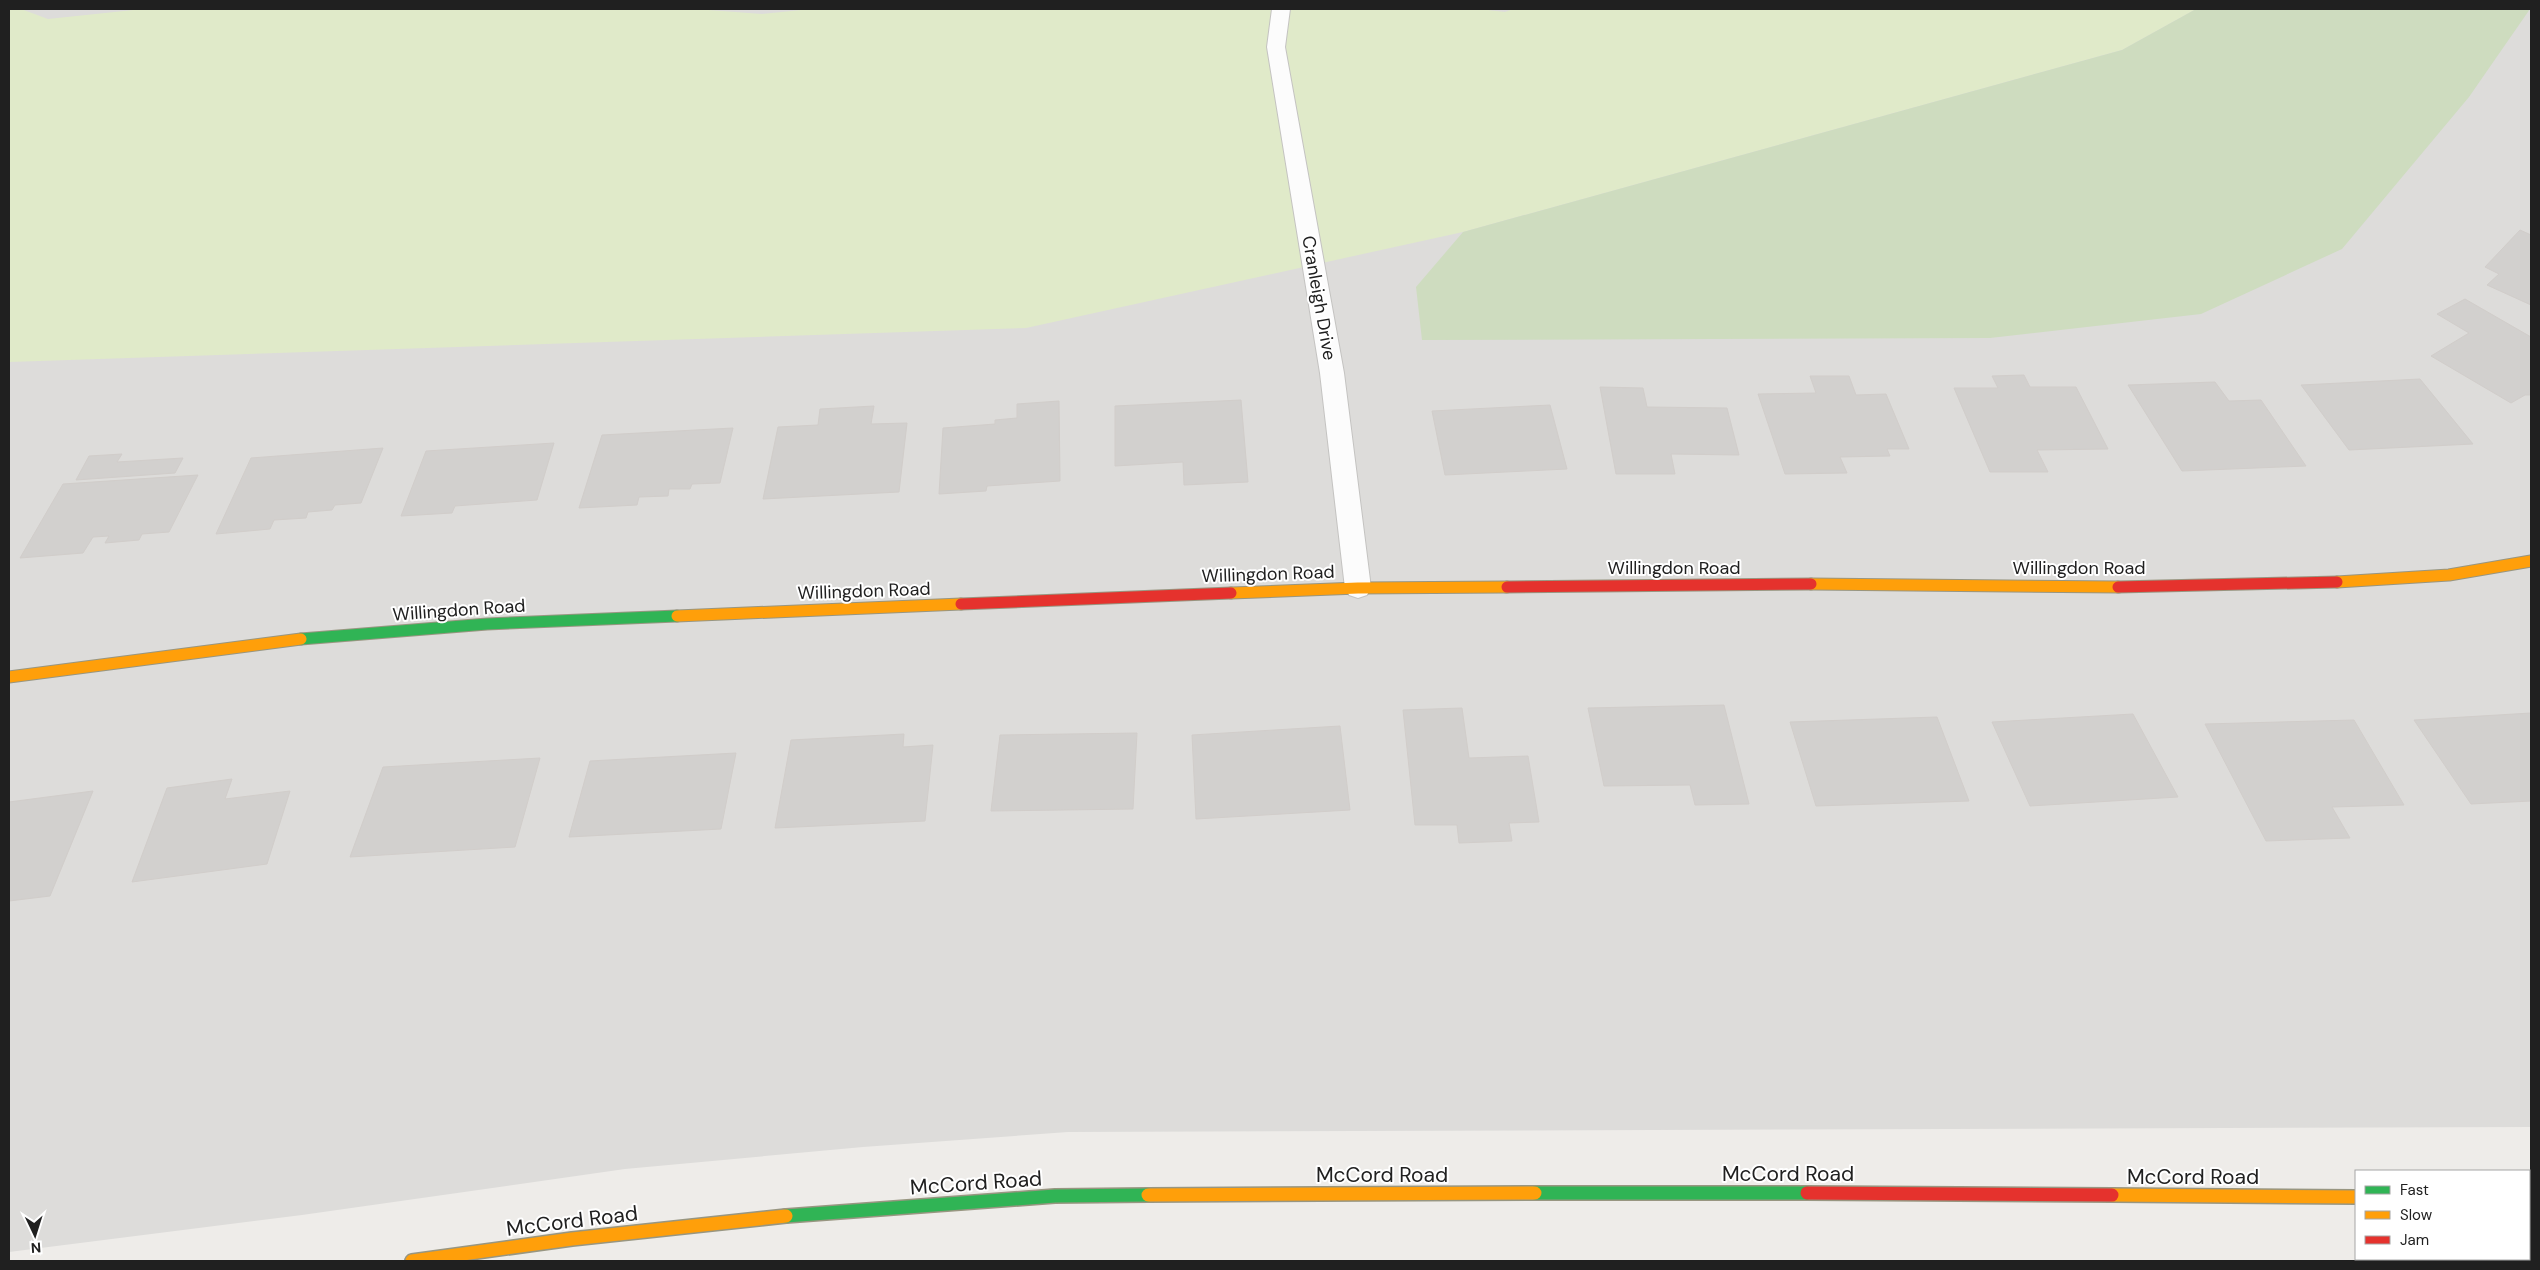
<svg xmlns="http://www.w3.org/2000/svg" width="2540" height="1270" font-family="'DM Sans',sans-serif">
	<rect width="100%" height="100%" fill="#eeece9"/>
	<polygon fill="#dddcda" points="9,9 2531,9 2531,1127 1068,1132 863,1147 625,1169 302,1215 9,1252"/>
	<polygon fill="#e0eac9" points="9,9 21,9 48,19 143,9 695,9 762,14 811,9 1479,9 1505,12 1513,9 2196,9 2122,50 1463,232 1026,328 9,362"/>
	<polygon fill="#cedcbf" points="2196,9 2530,9 2469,97 2342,249 2201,314 1990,338 1422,340 1416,287 1463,232 2122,50"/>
	<g fill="#d2d0ce" stroke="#d1cdca">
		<polygon points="2520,230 2531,235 2531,305 2487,285 2499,274 2485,267"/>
		<polygon points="2465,299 2531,337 2531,395 2525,395 2511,403 2431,356 2469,333 2437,314"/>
		<polygon points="2024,375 2030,387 2076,387 2108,449 2037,450 2048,472 1990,472 1954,388 1998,388 1992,376"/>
		<polygon points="1810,376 1849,376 1856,395 1886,394 1909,449 1887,449 1890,456 1840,457 1847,473 1785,474 1758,394 1816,393"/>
		<polygon points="2420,379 2473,444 2349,450 2301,385"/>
		<polygon points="2215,382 2229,401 2261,400 2306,466 2182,471 2128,385"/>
		<polygon points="1600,387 1643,388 1647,407 1727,408 1739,455 1671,454 1675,474 1616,474"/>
		<polygon points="1241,400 1248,482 1184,485 1183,462 1115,466 1115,406"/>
		<polygon points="1059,401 1060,481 987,486 986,491 939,494 943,428 995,424 995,420 1017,418 1017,404"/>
		<polygon points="1550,405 1567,469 1445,475 1432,411"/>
		<polygon points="874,406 871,424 907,423 899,492 763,499 778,427 818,425 820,409"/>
		<polygon points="733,428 720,483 692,484 690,489 669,489 668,496 639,497 637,505 579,508 602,435"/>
		<polygon points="554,443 537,500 455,506 452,513 401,516 426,451"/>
		<polygon points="383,448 361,503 335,505 332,510 308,512 306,518 274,520 270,529 216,534 251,458"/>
		<polygon points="122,454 117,462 183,458 175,473 76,480 89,456"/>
		<polygon points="198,475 169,532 142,534 139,540 105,543 109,536 93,537 83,553 20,558 63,484"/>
		<polygon points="1724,705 1749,804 1695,805 1690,785 1604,786 1588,708"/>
		<polygon points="1462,708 1469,758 1528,756 1539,822 1509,823 1512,841 1459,843 1457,825 1415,825 1403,710"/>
		<polygon points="2531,713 2531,801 2471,804 2414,720"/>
		<polygon points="2133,714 2178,797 2030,806 1992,722"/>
		<polygon points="1937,717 1969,801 1816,806 1790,722"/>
		<polygon points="2354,720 2404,805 2332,807 2350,838 2266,841 2205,724"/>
		<polygon points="1340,726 1350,810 1196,819 1192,735"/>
		<polygon points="1137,733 1133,809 991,811 1000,735"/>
		<polygon points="904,734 903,747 933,745 925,821 775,828 791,740"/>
		<polygon points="736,753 721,829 569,837 590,761"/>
		<polygon points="540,758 515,847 350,857 383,767"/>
		<polygon points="232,779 225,799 290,791 267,864 132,882 167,788"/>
		<polygon points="93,791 50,896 9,901 9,802"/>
	</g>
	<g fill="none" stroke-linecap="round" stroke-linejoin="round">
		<g stroke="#c4c3c1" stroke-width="2">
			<polygon id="street" points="1272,9 1290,9 1285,47 1344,373 1371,588 1367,595 1358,598 1349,595 1345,588 1320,373 1267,47"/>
		</g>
		<g stroke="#989681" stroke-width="13">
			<polyline id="fast-far1" points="301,639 487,624 677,616"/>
		</g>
		<g stroke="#989681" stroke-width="16">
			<g id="fast">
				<polyline points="1535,1193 1807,1193"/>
				<polyline points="786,1216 1055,1196 1148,1195"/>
			</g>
		</g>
		<g stroke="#989681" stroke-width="13">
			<g id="slow-far1">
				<polyline points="2337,582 2449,575 2531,561"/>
				<polyline points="1811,584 2118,587"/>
				<polyline points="1231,593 1358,588 1507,587"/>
				<polyline points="677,616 961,604"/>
				<polyline points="9,677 301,639"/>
			</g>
		</g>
		<g stroke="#989681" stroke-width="16">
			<g id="slow">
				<polyline points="1148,1195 1535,1193"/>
				<polyline points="2112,1195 2356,1197"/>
				<polyline points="2529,1198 2531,1198"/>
				<polyline points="412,1261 572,1239 786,1216"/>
			</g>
		</g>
		<g stroke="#989681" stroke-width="13">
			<g id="jam-far1">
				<polyline points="1507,587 1811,584"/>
				<polyline points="2118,587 2337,582"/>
				<polyline points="961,604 1231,593"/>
			</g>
		</g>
		<g stroke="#989681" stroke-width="16">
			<polyline id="jam" points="1807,1193 2112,1195"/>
		</g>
		<use href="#street" fill="#fcfcfc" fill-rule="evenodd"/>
		<use href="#fast-far1" stroke="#30b455" stroke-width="11"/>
		<use href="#fast" stroke="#30b455" stroke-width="13"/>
		<use href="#slow-far1" stroke="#ff9f0a" stroke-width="11"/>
		<use href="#slow" stroke="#ff9f0a" stroke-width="13"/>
		<use href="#jam-far1" stroke="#e5322d" stroke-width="11"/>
		<use href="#jam" stroke="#e5322d" stroke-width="13"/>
	</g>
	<g text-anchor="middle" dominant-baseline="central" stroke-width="4" stroke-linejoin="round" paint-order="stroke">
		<g font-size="18" fill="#202020" stroke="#fff">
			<text transform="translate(1319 298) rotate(80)">Cranleigh Drive</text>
			<text x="1674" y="568">Willingdon Road</text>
			<text x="2079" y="568">Willingdon Road</text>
			<text transform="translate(1268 574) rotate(-2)">Willingdon Road</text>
			<text transform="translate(864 591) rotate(-2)">Willingdon Road</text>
			<text transform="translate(459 610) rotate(-4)">Willingdon Road</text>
		</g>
		<g font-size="21" fill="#202020" stroke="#fff">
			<text x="1788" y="1174">McCord Road</text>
			<text x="1382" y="1175">McCord Road</text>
			<text x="2193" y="1177">McCord Road</text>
			<text transform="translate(976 1183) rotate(-4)">McCord Road</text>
			<text transform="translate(572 1221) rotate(-7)">McCord Road</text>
		</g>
	</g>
	<rect width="2540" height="1270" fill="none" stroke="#202020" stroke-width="20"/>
	<rect x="2355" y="1170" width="175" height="90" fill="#ffffff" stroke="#a6a6a6"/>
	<rect x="2365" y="1186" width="25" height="8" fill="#30b455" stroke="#a6a6a6"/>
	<text x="2400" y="1195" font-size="15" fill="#202020">Fast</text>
	<rect x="2365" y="1211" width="25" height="8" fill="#ff9f0a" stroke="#a6a6a6"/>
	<text x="2400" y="1220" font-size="15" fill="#202020">Slow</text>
	<rect x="2365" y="1236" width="25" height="8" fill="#e5322d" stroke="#a6a6a6"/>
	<text x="2400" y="1245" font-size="15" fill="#202020">Jam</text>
	<g transform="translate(35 1235) rotate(176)" stroke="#ffffff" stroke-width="4" paint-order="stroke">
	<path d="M0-4L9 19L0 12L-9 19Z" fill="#202020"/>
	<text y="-8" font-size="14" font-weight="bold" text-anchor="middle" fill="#202020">N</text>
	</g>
</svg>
